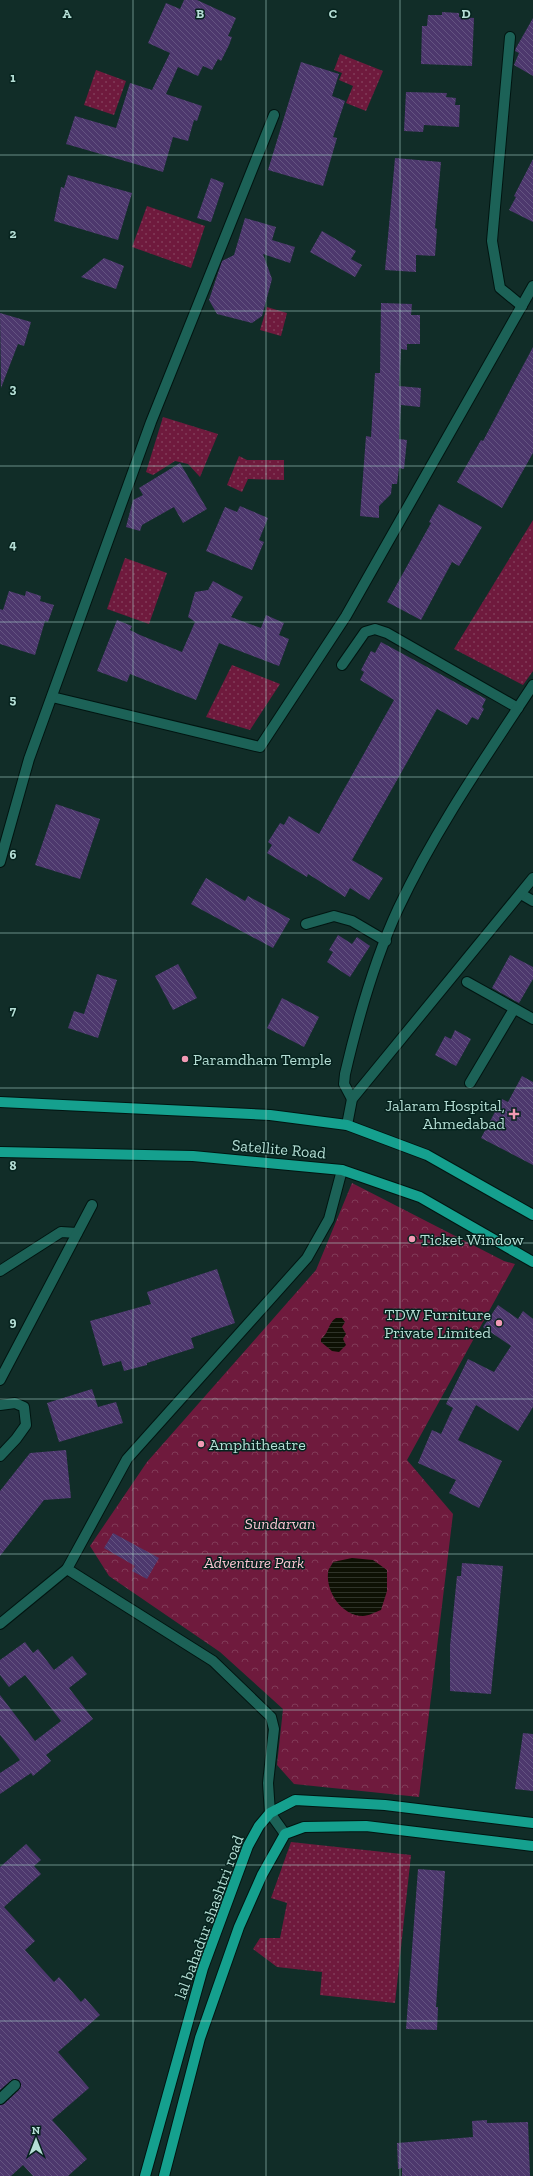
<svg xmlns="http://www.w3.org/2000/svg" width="533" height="2176" font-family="'Zilla Slab',serif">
	<defs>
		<pattern id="grass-dots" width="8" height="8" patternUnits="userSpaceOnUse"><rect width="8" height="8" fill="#6f1a3d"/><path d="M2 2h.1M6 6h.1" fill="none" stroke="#813b58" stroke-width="1.8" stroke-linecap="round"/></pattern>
		<pattern id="park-crowns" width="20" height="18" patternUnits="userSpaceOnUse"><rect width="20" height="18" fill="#6f1a3d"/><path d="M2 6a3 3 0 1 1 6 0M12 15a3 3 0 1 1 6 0" fill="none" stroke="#813b58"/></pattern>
		<pattern id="water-rules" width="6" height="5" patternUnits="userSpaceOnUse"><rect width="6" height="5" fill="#0e1104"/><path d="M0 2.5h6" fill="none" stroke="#2f3328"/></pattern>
		<pattern id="building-back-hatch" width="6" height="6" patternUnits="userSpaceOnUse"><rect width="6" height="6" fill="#4d386d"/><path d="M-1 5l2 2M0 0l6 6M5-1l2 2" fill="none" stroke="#645481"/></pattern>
	</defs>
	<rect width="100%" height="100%" fill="#112d28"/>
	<g fill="url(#grass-dots)">
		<polygon points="340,54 383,71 366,111 346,103 353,86 339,80 342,73 334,70"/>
		<polygon points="96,70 126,81 114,115 84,105"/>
		<polygon points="147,206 205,226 191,268 132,247"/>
		<polygon points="267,307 287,313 281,336 260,330"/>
		<polygon points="163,417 218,434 200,477 188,464 175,461 153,475 146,472"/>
		<polygon points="239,456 247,460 284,460 284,480 248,479 242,492 227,485"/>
		<polygon points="533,520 533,671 523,685 454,649"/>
		<polygon points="125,558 167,573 149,624 107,609"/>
		<polygon points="232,665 280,684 250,730 206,717"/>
		<polygon points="291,1842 411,1855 395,2003 320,1995 322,1972 277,1967 253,1949 260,1938 280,1938 287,1903 271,1898"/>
	</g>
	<polygon fill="url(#park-crowns)" points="352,1183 504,1261 515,1264 407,1460 453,1514 419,1797 294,1784 277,1765 283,1709 220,1652 109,1576 90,1546 147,1462 316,1270"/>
	<g fill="url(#water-rules)">
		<path d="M336,1318H342L345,1322L342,1327L346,1334L343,1339L346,1345L339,1352L332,1351L321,1342V1339C329,1333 328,1323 336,1318Z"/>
		<path d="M352,1558L373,1560L387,1570V1591L381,1610C376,1612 368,1616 363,1616C342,1616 326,1592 328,1573C328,1569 332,1565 333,1562Z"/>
	</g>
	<g fill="url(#building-back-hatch)">
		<polygon points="184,0 197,0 236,18 228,36 232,37 229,45 221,61 218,59 212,70 203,66 198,76 178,67 166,94 202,106 197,121 194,120 188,141 173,137 163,172 66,144 75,116 116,128 130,83 152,90 170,53 148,43 166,3 180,9"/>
		<polygon points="442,12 459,13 459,17 474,18 472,66 421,64 422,26 427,26 428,15 442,15"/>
		<polygon points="533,18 533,76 514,65 519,53 515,51 516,48"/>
		<polygon points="301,62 339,74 332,96 345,101 333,137 337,138 323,186 268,170"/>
		<polygon points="406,92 447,93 446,97 456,98 455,105 460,105 459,127 424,125 423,132 404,131"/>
		<polygon points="395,158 441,162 435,228 437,229 435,256 416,255 416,272 385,270"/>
		<polygon points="533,159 533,222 509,210 516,197 514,196"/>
		<polygon points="68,175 132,193 118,240 54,221 61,187 64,188"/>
		<polygon points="211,178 224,183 211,222 197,218"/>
		<polygon points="245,218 276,227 272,240 295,247 290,263 263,254 272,279 262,316 252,323 217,314 209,300 222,261 234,255"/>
		<polygon points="322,231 356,251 351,259 362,265 355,277 310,252"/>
		<polygon points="104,258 124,266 116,289 81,277"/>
		<polygon points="381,303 412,304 411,315 420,315 420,344 407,344 407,350 401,349 399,386 421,388 420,407 401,405 399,439 407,440 404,469 399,468 397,484 392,484 391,494 379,506 379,518 360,516 366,436 371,437 375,373 380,373"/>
		<polygon points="0,313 31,322 24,346 18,344 1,388"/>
		<polygon points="533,347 533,453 502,508 457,482 481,440 483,441"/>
		<polygon points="180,463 207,509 183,523 174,507 142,525 140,531 126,527 133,500 143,495 139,488"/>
		<polygon points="439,504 482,527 459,566 452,562 421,620 387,602 431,523 429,522"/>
		<polygon points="240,506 268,518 259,540 264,542 252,570 206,551 225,507 237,512"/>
		<polygon points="213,581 243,597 231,617 261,628 266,615 284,623 279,635 289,639 279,666 219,643 196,700 130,674 127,682 97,671 117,620 132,626 130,630 140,635 182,652 195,622 188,617 195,592 208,590"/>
		<polygon points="9,591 25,596 26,591 41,596 40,601 54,605 48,622 45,621 35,655 0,644 0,609 3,610"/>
		<polygon points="381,642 486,699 482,707 484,709 478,720 472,717 467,725 437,709 352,860 383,878 369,900 350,888 345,897 308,874 307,877 267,853 272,845 268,842 280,823 284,825 289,816 319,834 394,700 360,680 364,672 361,670 371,651 375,653"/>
		<polygon points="56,804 100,819 80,879 35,865"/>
		<polygon points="206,878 245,901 248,896 290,919 273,948 191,904"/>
		<polygon points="338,935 352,944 357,937 370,946 350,977 327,962 333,952 329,950"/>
		<polygon points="510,955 533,967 533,979 519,1003 492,988"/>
		<polygon points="178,964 197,998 173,1010 155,976"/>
		<polygon points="97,974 117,980 98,1038 68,1028 74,1011 84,1014"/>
		<polygon points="282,998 319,1017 304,1047 267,1028"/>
		<polygon points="455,1030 471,1039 456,1066 435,1055 445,1036 451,1039"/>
		<polygon points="522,1076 533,1082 533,1165 481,1138 502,1099 508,1102"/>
		<polygon points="217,1269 235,1323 191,1338 194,1348 147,1363 147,1365 124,1371 121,1361 103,1366 90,1321 151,1304 147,1292"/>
		<polygon points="498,1305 518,1319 523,1311 533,1319 533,1407 518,1431 476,1405 458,1440 502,1461 479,1508 449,1493 456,1480 418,1463 432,1430 441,1434 453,1408 446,1404 468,1359 494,1372 511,1346 483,1327"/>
		<polygon points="92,1389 98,1407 116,1402 123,1423 59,1442 47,1403"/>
		<polygon points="66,1450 71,1498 44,1500 0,1556 0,1491 30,1453"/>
		<polygon points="113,1533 159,1558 147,1579 132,1571 135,1566 104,1548"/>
		<polygon points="462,1563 503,1566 491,1694 450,1691 450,1646 457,1576 461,1576"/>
		<polygon points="25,1642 33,1653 38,1649 54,1670 72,1656 87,1674 69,1688 93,1719 46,1755 51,1761 33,1776 31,1773 0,1794 0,1773 20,1760 0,1735 0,1695 35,1741 61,1721 25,1675 9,1687 0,1675 0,1660"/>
		<polygon points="523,1733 533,1734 533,1791 515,1789"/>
		<polygon points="26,1844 41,1860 34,1866 41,1874 4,1907 35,1941 25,1950 54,1982 59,1977 81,2002 85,1998 100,2015 58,2052 89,2088 52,2120 87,2159 68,2176 33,2176 23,2165 11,2176 0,2176 0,2105 4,2104 19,2090 21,2084 19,2080 13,2079 0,2090 0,1867"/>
		<polygon points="418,1869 445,1871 436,2007 438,2007 437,2030 406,2029"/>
		<polygon points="487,2120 487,2123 528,2122 530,2176 402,2176 402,2168 398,2169 397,2143 473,2137 472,2121"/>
	</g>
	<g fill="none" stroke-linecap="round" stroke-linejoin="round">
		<g stroke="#001511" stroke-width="12">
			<g id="minor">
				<polyline points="510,37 492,241 500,288 522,306"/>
				<polyline points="342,665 365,632 375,629 387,633 518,708"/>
				<polyline points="52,697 260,747 346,616 533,286"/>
				<polyline points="0,862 29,759 151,422 274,115"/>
				<polyline points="521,894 533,901"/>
				<polyline points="306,924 334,916 352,921 386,941"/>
				<polyline points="467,982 533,1019"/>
				<polyline points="470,1083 514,1009"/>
				<path d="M352,1099L344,1084L345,1074C358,1018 374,961 398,909C435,830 485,758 533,685"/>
				<polyline points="347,1125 352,1099 533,878"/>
				<polyline points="0,1271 61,1232 77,1233"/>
				<polyline points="0,1380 92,1205"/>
				<polyline points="0,1405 15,1403 24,1407 26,1425 16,1439 0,1456"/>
				<polyline points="0,1624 67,1569"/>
				<polyline points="285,1834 270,1813 268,1783 274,1729 271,1717 213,1661 67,1569 127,1459 307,1258 329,1219 342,1170"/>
				<polyline points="0,2099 15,2085"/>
			</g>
		</g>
		<g stroke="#001511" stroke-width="12">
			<g id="major">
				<polyline points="0,1102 270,1115 347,1125 427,1155 533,1215"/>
				<polyline points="0,1152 193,1156 342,1170 420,1197 533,1262"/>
				<polyline points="145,2176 203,1968 248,1846 259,1826 270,1813 295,1800 385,1805 533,1823"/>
				<polyline points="164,2176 200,2038 239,1927 262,1875 285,1834 304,1827 366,1826 533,1846"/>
			</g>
		</g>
		<use href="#minor" stroke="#1c6257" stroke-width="10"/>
		<use href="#major" stroke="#15a08e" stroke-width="10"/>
	</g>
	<path fill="none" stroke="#b5ded5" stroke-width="1" stroke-opacity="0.55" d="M133,0V2176M266,0V2176M400,0V2176M0,155H533M0,311H533M0,466H533M0,622H533M0,777H533M0,933H533M0,1088H533M0,1243H533M0,1399H533M0,1554H533M0,1710H533M0,1865H533M0,2021H533"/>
	<g fill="#f19ab4" stroke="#06231e" stroke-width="1.5">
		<circle cx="185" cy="1059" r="4"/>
		<path d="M512 1108h4v4h4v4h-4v4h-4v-4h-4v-4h4z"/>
		<circle cx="412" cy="1239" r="4"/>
		<circle cx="499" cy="1323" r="4"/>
		<circle cx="201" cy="1444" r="4"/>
	</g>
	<g text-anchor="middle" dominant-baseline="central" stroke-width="3" stroke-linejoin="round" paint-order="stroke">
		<g font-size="16" fill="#b5ded5" stroke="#06231e" text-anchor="start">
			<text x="193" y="1059">Paramdham Temple</text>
			<text x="505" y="1105" text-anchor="end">Jalaram Hospital,<tspan x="505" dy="18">Ahmedabad</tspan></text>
			<text x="420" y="1239">Ticket Window</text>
			<text x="491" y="1314" text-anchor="end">TDW Furniture<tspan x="491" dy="18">Private Limited</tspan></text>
			<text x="209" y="1444">Amphitheatre</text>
		</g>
		<g font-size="16" fill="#b5ded5" stroke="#06231e">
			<text transform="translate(279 1149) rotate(5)">Satellite Road</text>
			<text transform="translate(209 1917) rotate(-70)">lal bahadur shashtri road</text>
		</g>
		<g font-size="16" font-style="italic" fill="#fcc4d3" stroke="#06231e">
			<text x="280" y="1523">Sundarvan</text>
			<text x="254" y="1562">Adventure Park</text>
		</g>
	</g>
	<g font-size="13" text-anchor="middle" font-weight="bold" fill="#b5ded5" stroke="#06231e" stroke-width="3" stroke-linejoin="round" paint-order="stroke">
		<text x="67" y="18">A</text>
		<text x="200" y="18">B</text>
		<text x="333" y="18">C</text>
		<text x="466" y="18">D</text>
		<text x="13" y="82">1</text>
		<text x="13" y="238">2</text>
		<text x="13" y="393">3</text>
		<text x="13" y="549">4</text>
		<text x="13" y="704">5</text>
		<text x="13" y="859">6</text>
		<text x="13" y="1015">7</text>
		<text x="13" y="1170">8</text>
		<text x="13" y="1326">9</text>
	</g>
	<g transform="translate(36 2140)" stroke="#06231e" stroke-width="3" paint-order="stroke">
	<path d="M0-3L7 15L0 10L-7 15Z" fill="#b5ded5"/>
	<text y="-6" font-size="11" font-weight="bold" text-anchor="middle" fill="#b5ded5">N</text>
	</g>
</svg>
